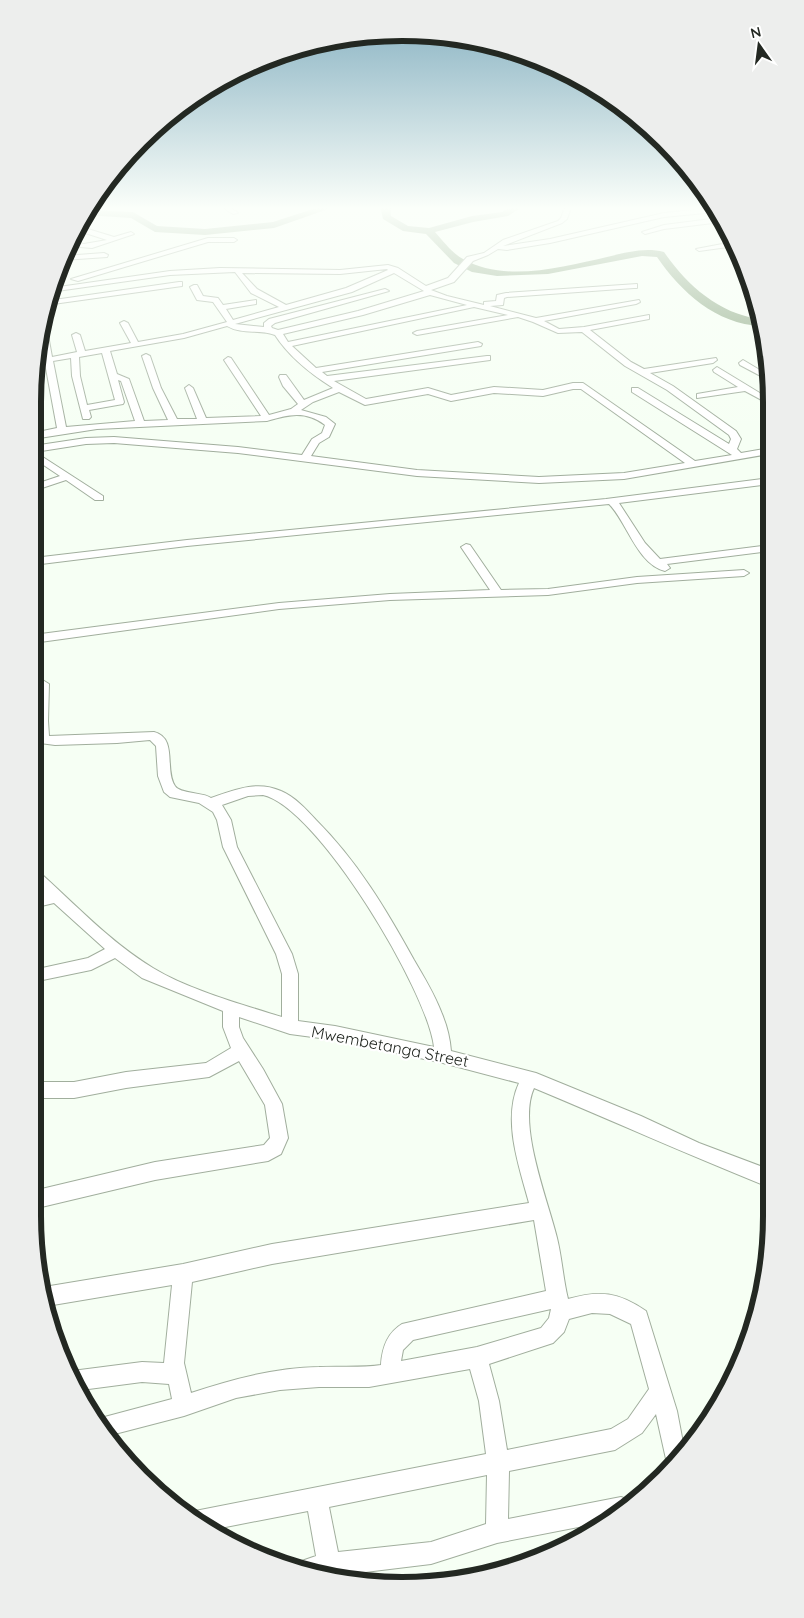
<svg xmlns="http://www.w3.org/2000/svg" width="804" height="1618" font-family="Quicksand,sans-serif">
	<rect width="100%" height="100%" fill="#f6fff4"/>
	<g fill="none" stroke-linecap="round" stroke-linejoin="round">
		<g fill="#89a681" fill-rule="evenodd">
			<polygon points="319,207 334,207 274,228 205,235 155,232 131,218 85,215 88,210 133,212 157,226 205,229 273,222"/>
			<path d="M378,207H390L391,216L408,226L429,228L472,216L502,212L510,207H522L508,216L473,222L435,232C444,242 452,253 463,259C504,283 563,267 607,257C625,253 644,247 664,252C687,285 718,313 759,319L761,326C716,324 681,292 657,257L642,256L548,274L497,276L472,272L454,263L426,234L403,231L383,219L381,210Z"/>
		</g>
		<g stroke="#a1ae9d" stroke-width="2">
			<g id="minor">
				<polygon points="222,207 230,207 238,213 233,214"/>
				<path d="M565,207H571L567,219L562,223L503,246L550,239L664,213L713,208L715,212L664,217L550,243L507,250L498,249L488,255L473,261L454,282L431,290L447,296L484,305V302L496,301L497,295L506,293L637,284V288H634L507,297L504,298L503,305L490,306L536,318L639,300L640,302L636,304L544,321L559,329L584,327L649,315V319L590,330L631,362L644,369L716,358L717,360L713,363L650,373L673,386L736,431L741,439L737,449L741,453L769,448V454L624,479L539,483L417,476L238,453L114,443L86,444L35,452L103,496V500H95L66,480L33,491V485L60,476L33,458V446L86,438L114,437L238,447L302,455L312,439L322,433L325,425C305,410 288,415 267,421L97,429L33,439V433L57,428L45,363L36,364V359L44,358L40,336L43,322L46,324L52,357L77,352L72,335L76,333L80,335L85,351L131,343L120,323L124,321L128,323L138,342L183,334L227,322L213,302L197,300L190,287L194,285H197L203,296L218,298L223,305L256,300V304L226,309L233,320L279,307L251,293L235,272L170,275L50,292L52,288L170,271L220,268L340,270L388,265L398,268L426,286L448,278L467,257L484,253L503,240L558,221L561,218ZM387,269L388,270L346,288L286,305L257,289L242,273L340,274ZM394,273L424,291L358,311L278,330L272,328L271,326L275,323L389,291L385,289L269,319L264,323V327L235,324L352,292ZM430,295L467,305L288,342L283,334L363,315ZM474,307L508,315L417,331L413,333L417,335L518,317L533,322L558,333L582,332L625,366L667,390L729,435L731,439L729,444L638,388H632V392L732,455L695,461L583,383H573L543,390L494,387L451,395L428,388L366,399L334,381L490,360V356H487L327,376L322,372L481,346L482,344L478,342L316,368L292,346ZM227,326C242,335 260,329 275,335C289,357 311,374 333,388L304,400L286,375H280L279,377L283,386L298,404L291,409L269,415L231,358L228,357L224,360L261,416L206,418L193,388L189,385L185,388L197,419H177L161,388L150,356L146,354L142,356L153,388L168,420L144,421L129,379L117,374L110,351L184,338ZM102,353L115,400L87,405L80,376L79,357ZM71,358L72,376L83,419H89L91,417L89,410L123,404L124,402L118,380L121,381L135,421L66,427L53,361ZM573,389H581L685,463L624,473L539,477L417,470L311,456L319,443L329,437L335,424L326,417L301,410L313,402L339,392L365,405L428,394L451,401L494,393L543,396Z"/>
				<polygon points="719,218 721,222 664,229 645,234 642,232 664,225"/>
				<polygon points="78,226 114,237 131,232 134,234 92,248 68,246 69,242 84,244 107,240 76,230"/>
				<polygon points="208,238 234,238 237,240 234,242 208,242 78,281 71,279"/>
				<polygon points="733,242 735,246 699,251 696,249"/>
				<polygon points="104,253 108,255 107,257 63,260 64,256"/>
				<polygon points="179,282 182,282 182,286 46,305 47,301"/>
				<polygon points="743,360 768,375 768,380 740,365 739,363"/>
				<polygon points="717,367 768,398 769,404 745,391 697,398 697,394 738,387 714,372 713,370"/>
				<path d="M769,478V484L619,503L645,543L660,559L769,545V551L667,564L670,568L665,571C637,564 627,522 609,504L187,546L33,565V523L38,526L42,557L187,540L606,499Z"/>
				<polygon points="466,544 470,545 501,590 548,589 637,577 744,570 749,573 744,576 637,583 548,595 390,600 279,609 33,643 33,635 279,603 390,594 490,590 461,547"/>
				<path d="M33,674L49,684L48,721L49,736L154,732C178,738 164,770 175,786C180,794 203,792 211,798C234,790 257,780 281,791C295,797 306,809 316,820C357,861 386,909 414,960C424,977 435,995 442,1014C447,1026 450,1038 451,1051L536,1073L641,1116L699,1143L771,1170V1188C691,1156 613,1121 534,1088C517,1125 548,1200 557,1238C562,1258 563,1279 568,1299C600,1290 618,1292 646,1311L677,1411L684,1448L668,1468L656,1414L642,1433L615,1450L509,1471L508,1519L621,1497L629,1500L599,1523L497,1543L431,1564L324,1577L294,1567L296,1563L316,1556L308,1511L210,1530L197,1523L187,1514L195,1511L486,1454L479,1401L470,1369L369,1387H319L280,1390L236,1398L184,1416L107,1436L97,1419L172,1399L169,1384L142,1382L81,1390L72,1371L142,1362L164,1363L172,1285L47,1306L44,1287L183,1264L272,1244L529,1203C519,1166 502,1120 519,1083L443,1063L335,1040L290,1034L239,1017V1027L243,1038L263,1069L282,1104L288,1138L281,1154L268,1161L155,1180L33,1209V1191L155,1162L264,1145L270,1138L265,1105L239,1061L209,1077L126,1088L74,1098H33V1082H74L126,1072L206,1063L231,1048L223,1027V1011L142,978L115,958L91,970L33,982V970L88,958L105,949L54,903L33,908V896L44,894L33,883V870L38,871C75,904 110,942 153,968C187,989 243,1005 282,1017V974L276,954L223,847L217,820L213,812L199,803L170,797L164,792L158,776L156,746L150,740L117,743L55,745L40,743L35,729L37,690V686L33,683ZM263,795C318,807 428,992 434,1047L335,1026L298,1021V974L292,954L237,847L231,820L222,805L248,796ZM534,1220L546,1291L402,1324C387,1333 382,1348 381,1365C360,1368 340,1366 319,1367C274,1368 233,1379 191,1393L184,1363L192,1282L272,1264ZM551,1309L549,1318L541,1328L477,1347L401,1361L403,1350L413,1340ZM592,1313L610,1314L631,1324L649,1389L628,1419L611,1429L507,1450L499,1401L489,1364L553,1343L564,1332L569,1319ZM487,1475L486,1524L431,1542L338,1552L329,1507Z"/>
			</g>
		</g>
		<use href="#minor" fill="#fff" fill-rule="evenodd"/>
	</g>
	<linearGradient id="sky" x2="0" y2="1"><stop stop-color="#82aebf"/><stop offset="0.48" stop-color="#fbfffa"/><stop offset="1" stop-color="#fbfffa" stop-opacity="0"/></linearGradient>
	<rect width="804" height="434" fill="url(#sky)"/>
	<g text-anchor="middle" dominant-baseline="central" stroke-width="4.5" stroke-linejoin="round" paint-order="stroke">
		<g font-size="16" fill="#232822" stroke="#fff">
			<text transform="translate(390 1046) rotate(11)">Mwembetanga Street</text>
		</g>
	</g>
	<path d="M0 0H804V1618H0ZM402 41H402A361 361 0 0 1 763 402V1216A361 361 0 0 1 402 1577H402A361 361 0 0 1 41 1216V402A361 361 0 0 1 402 41Z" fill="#edeeed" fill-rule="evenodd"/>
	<path fill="none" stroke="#232822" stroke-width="6" d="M402 41H402A361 361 0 0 1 763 402V1216A361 361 0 0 1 402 1577H402A361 361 0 0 1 41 1216V402A361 361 0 0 1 402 41Z"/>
	<g transform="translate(759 45) rotate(346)" stroke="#ffffff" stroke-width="4" paint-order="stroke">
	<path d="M0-4L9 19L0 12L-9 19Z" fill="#232822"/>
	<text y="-8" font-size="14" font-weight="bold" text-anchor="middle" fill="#232822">N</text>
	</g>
</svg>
